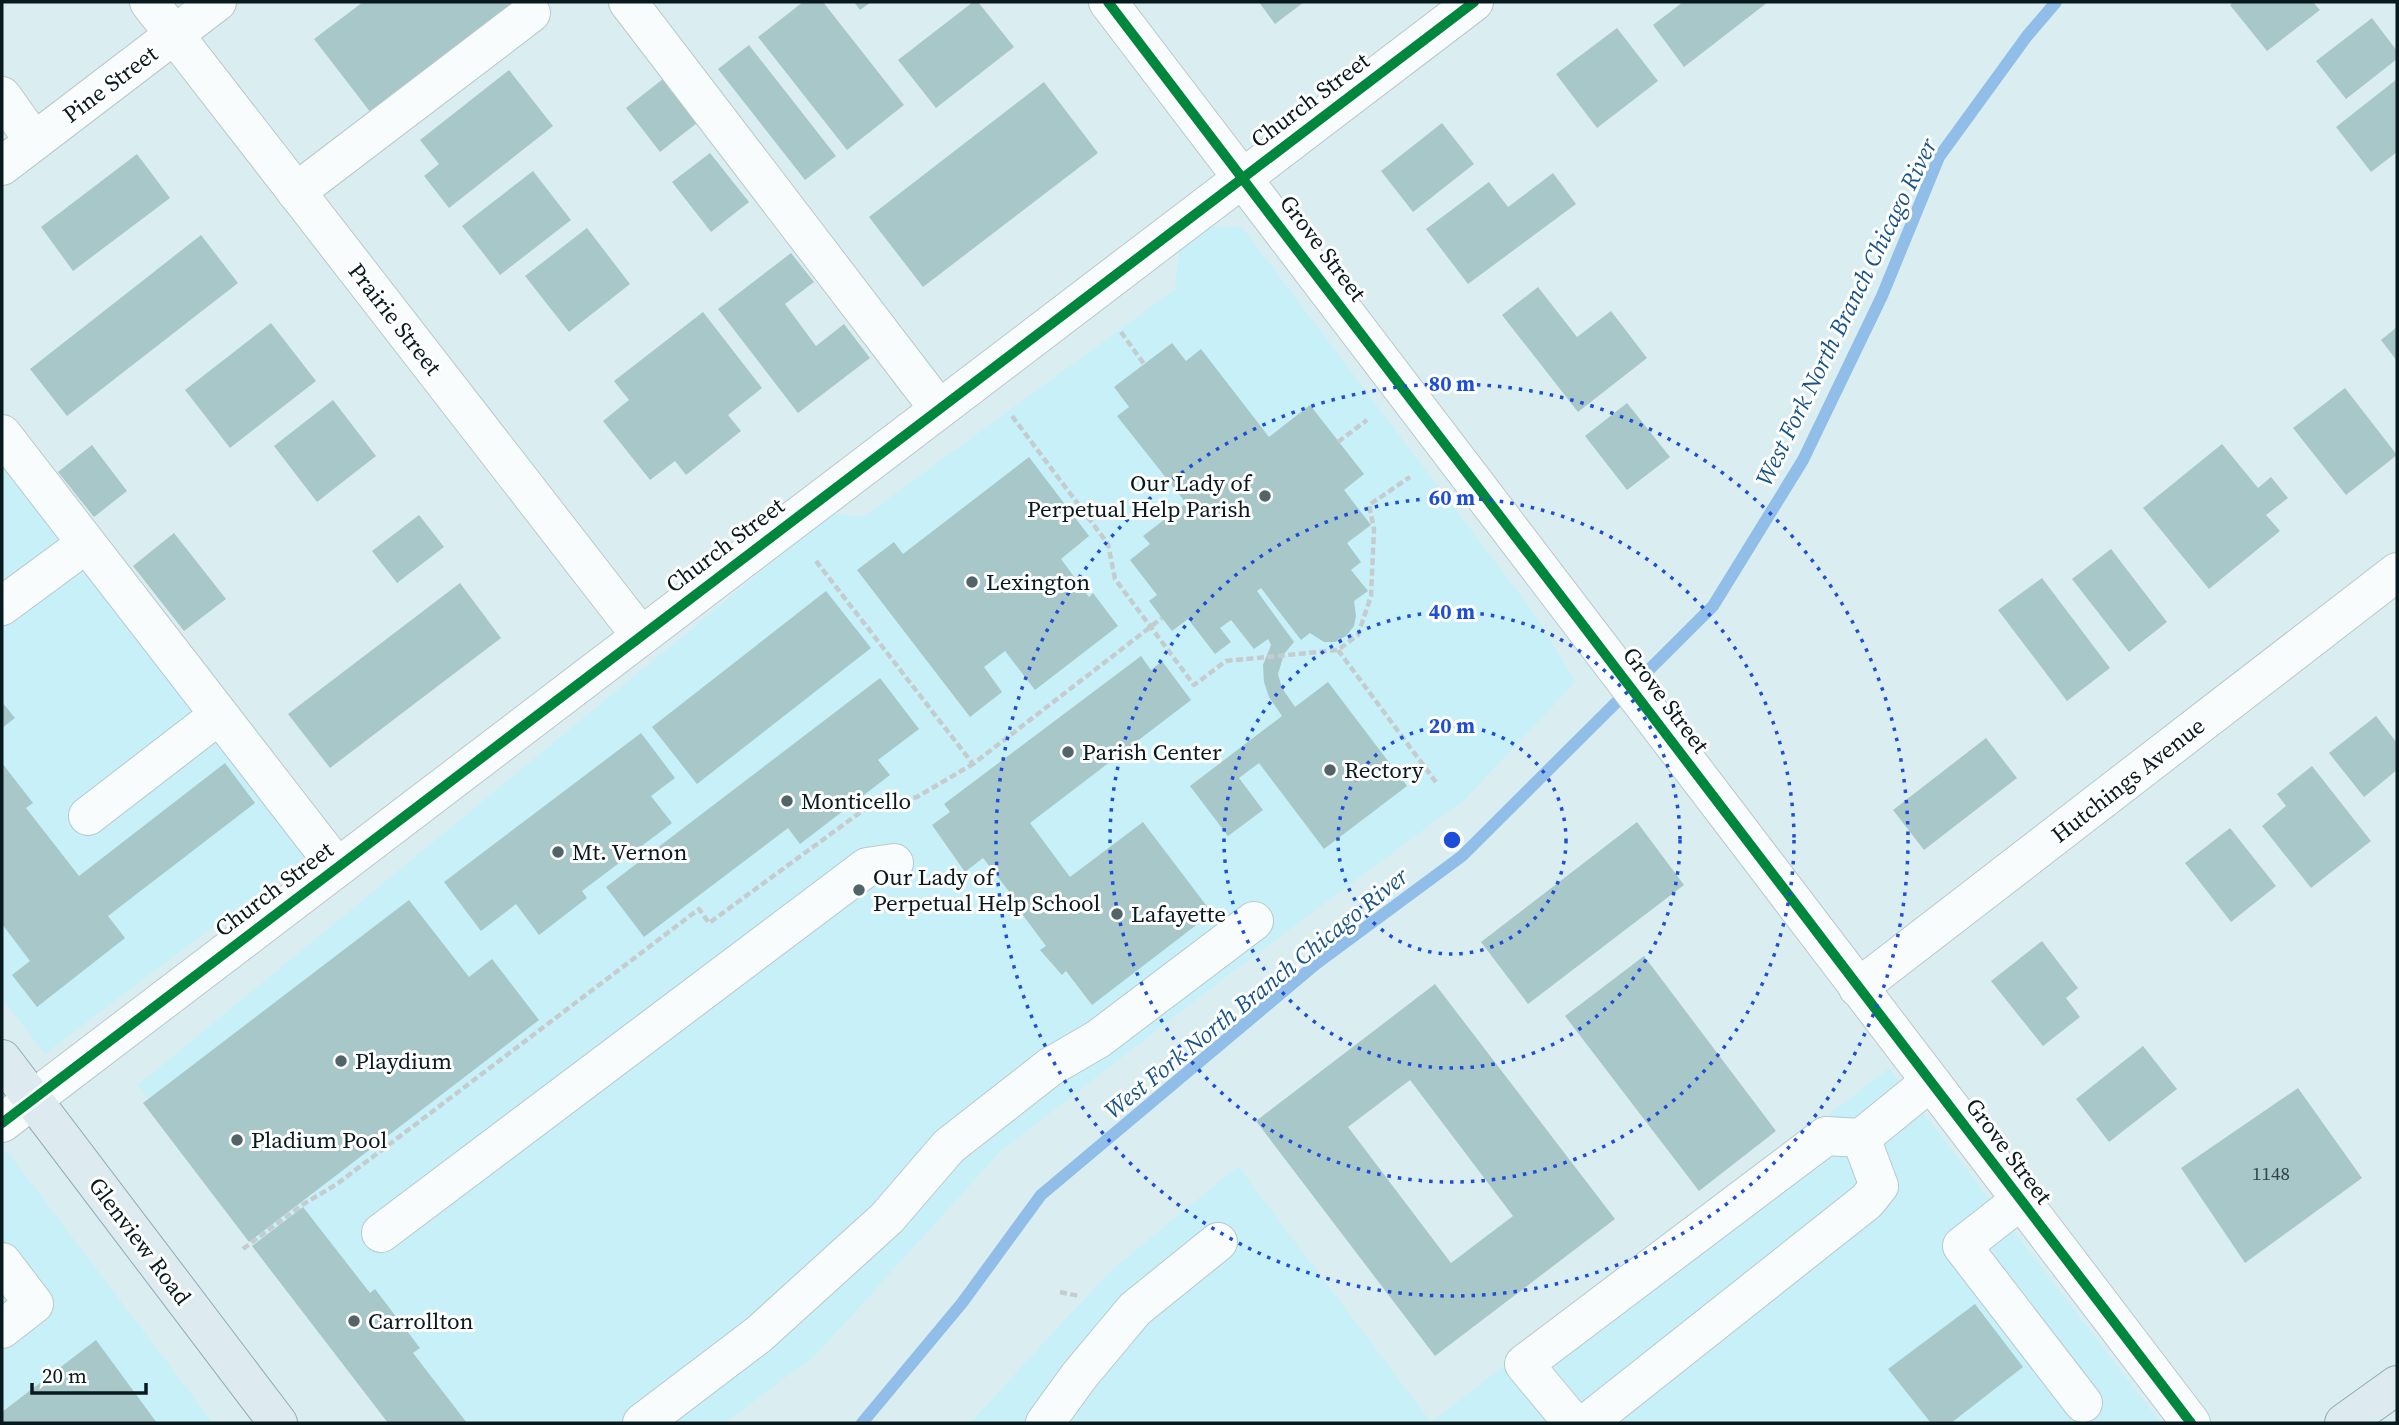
<svg xmlns="http://www.w3.org/2000/svg" width="2399" height="1425" font-family="'Source Serif 4',serif">
	<rect width="100%" height="100%" fill="#daeef2"/>
	<g fill="#c8f0f8">
		<polygon points="1211,226 1242,227 1533,612 1576,682 1464,800 1223,979 1000,1152 816,1355 725,1423 395,1423 138,1085 832,513 863,517 1175,289 1179,250"/>
		<polygon points="2,454 312,852 45,1054 2,998"/>
		<polygon points="1889,1068 2161,1423 970,1423 1108,1273 1238,1166 1431,1422"/>
		<polygon points="7,1151 213,1423 2,1423 2,1155"/>
	</g>
	<g fill="none" stroke-linecap="round" stroke-linejoin="round">
		<polyline stroke="#90bee8" stroke-width="12" points="862,1423 962,1303 1041,1195 1316,964 1462,856 1713,606 1803,460 1882,296 1939,157 2027,36 2056,2"/>
	</g>
	<g fill="#a8c7c8" fill-rule="evenodd">
		<polygon points="363,2 515,2 371,113 314,39"/>
		<polygon points="803,2 823,2 904,105 847,150 758,37"/>
		<polygon points="854,2 871,2 860,10"/>
		<polygon points="973,2 978,2 1014,47 936,108 898,60"/>
		<polygon points="1259,2 1304,2 1275,24"/>
		<polygon points="1683,2 1768,2 1684,67 1653,25"/>
		<polygon points="2234,2 2313,2 2320,10 2267,51 2230,5"/>
		<polygon points="2372,18 2397,51 2397,59 2346,99 2316,61"/>
		<polygon points="1617,28 1658,81 1597,128 1556,74"/>
		<polygon points="749,45 836,156 805,180 718,69"/>
		<polygon points="509,70 553,126 449,208 424,176 439,164 420,140"/>
		<polygon points="663,79 697,123 660,152 626,108"/>
		<polygon points="2397,79 2397,152 2371,172 2336,127"/>
		<polygon points="1044,82 1098,153 923,287 869,217"/>
		<polygon points="1442,123 1474,164 1413,212 1381,171"/>
		<polygon points="710,153 749,202 711,232 672,182"/>
		<polygon points="137,154 170,198 73,271 41,227"/>
		<polygon points="533,171 571,220 500,275 462,226"/>
		<polygon points="1553,173 1576,204 1468,284 1426,229 1489,182 1508,207"/>
		<polygon points="587,228 630,284 569,332 525,276"/>
		<polygon points="201,235 238,283 67,416 30,369"/>
		<polygon points="791,253 814,282 785,304 816,346 844,324 870,358 798,413 718,309"/>
		<polygon points="1538,287 1577,337 1611,311 1647,358 1578,412 1502,315"/>
		<polygon points="703,312 762,388 728,415 741,431 686,475 675,461 650,480 603,421 629,400 614,381"/>
		<polygon points="271,323 316,381 230,448 185,390"/>
		<polygon points="2397,327 2397,361 2381,340"/>
		<polygon points="1172,343 1186,361 1201,349 1269,437 1310,405 1364,474 1344,490 1371,525 1347,543 1361,562 1351,570 1368,591 1354,601 1356,616 1354,626 1346,636 1335,642 1324,642 1310,633 1301,640 1261,588 1257,591 1294,642 1284,654 1278,674 1282,688 1295,707 1328,682 1407,786 1324,849 1259,763 1239,778 1263,810 1228,836 1190,786 1282,716 1269,697 1264,682 1263,665 1271,645 1268,639 1254,649 1231,620 1220,628 1231,642 1215,654 1188,619 1172,631 1149,601 1157,595 1130,560 1150,544 1143,536 1186,503 1117,416 1129,407 1114,387"/>
		<polygon points="2345,388 2397,455 2346,495 2293,428"/>
		<polygon points="333,400 376,456 317,502 274,446"/>
		<polygon points="1627,403 1670,457 1627,490 1585,436"/>
		<polygon points="2222,444 2258,488 2271,477 2288,498 2266,515 2280,531 2209,589 2143,508"/>
		<polygon points="92,445 127,491 94,517 58,472"/>
		<polygon points="1029,457 1089,536 1061,559 1089,597 1093,593 1118,626 1035,690 1005,651 984,667 1002,692 970,717 857,570 894,542 903,554"/>
		<polygon points="419,515 444,547 397,583 372,551"/>
		<polygon points="174,533 226,599 184,631 133,566"/>
		<polygon points="2111,549 2167,622 2129,652 2072,579"/>
		<polygon points="2042,578 2110,668 2067,701 1998,610"/>
		<polygon points="460,583 501,638 330,768 288,714"/>
		<polygon points="826,591 871,648 697,784 652,727"/>
		<polygon points="1141,656 1151,670 1162,661 1191,700 1030,823 1070,877 1143,822 1212,913 1092,1005 1066,971 1062,975 1040,950 1046,946 1022,914 1025,912 983,858 965,872 932,825 950,812 944,804"/>
		<polygon points="880,678 919,729 878,760 890,775 800,844 788,828 644,937 606,887"/>
		<polygon points="2,702 15,718 2,728"/>
		<polygon points="2376,716 2397,743 2397,770 2364,797 2329,753"/>
		<polygon points="641,733 675,778 651,796 672,823 582,891 587,898 539,935 516,904 481,931 444,882"/>
		<polygon points="1986,738 2017,778 1924,850 1893,810"/>
		<polygon points="2,763 33,803 26,808 79,876 225,763 255,803 108,916 125,938 37,1007 12,975 30,961 2,924"/>
		<polygon points="2312,766 2371,841 2311,888 2262,826 2286,806 2277,794"/>
		<polygon points="1637,822 1684,885 1528,1004 1481,942"/>
		<polygon points="2230,828 2276,886 2231,922 2185,863"/>
		<polygon points="409,900 469,977 492,959 539,1020 249,1242 143,1103"/>
		<polygon points="2042,941 2078,988 2066,998 2080,1017 2043,1046 1991,981"/>
		<polygon points="1644,956 1776,1131 1699,1191 1565,1016"/>
		<path d="M1435,984L1615,1219L1435,1356L1256,1121ZM1410,1080L1513,1216L1451,1263L1348,1127Z"/>
		<polygon points="2143,1046 2177,1089 2109,1142 2076,1099"/>
		<polygon points="2298,1088 2362,1178 2245,1263 2181,1168"/>
		<polygon points="303,1207 370,1293 375,1289 420,1348 413,1353 467,1423 388,1423 252,1246"/>
		<polygon points="1975,1304 2023,1367 1951,1423 1931,1423 1888,1369"/>
		<polygon points="96,1340 157,1423 2,1423 2,1412"/>
	</g>
	<g fill="none" stroke-linecap="round" stroke-linejoin="round">
		<g stroke="#b7c9cc" stroke-width="40">
			<g id="minor">
				<polyline points="149,2 641,636"/>
				<polyline points="628,2 939,409"/>
				<polyline points="1108,2 2191,1423"/>
				<polyline points="2,96 34,141"/>
				<polyline points="2,166 217,2"/>
				<polyline points="296,192 531,13"/>
				<polyline points="2,434 337,867"/>
				<polyline points="2,606 86,544"/>
				<polyline points="88,816 219,715"/>
				<polyline points="1858,988 2397,572"/>
				<polyline points="2,1123 1474,2"/>
				<polyline points="2021,1200 1962,1246 2083,1403"/>
				<polyline points="381,1233 867,867 894,863"/>
				<polyline points="2,1262 34,1304 2,1329"/>
				<polyline points="642,1423 758,1335 887,1218 949,1146 1050,1067 1098,1039 1254,921"/>
				<polyline points="1045,1423 1079,1376 1135,1309 1218,1242"/>
				<polyline points="1573,1423 1524,1364 1826,1136 1861,1138"/>
				<polyline points="1587,1423 1867,1201 1879,1186 1861,1138 1930,1082"/>
			</g>
		</g>
		<g stroke="#8faab3" stroke-width="40">
			<g id="major">
				<polyline points="2,1059 278,1423"/>
				<polyline points="2344,1423 2397,1385"/>
			</g>
		</g>
		<g stroke="#c5ccce" stroke-width="4.5" stroke-dasharray="7 3.5" stroke-linecap="butt">
			<polyline points="1121,332 1144,364"/>
			<polyline points="1012,416 1108,544 1115,579 1194,685 1226,661 1338,650 1358,635 1371,596 1374,529 1369,505 1410,477"/>
			<polyline points="1338,442 1367,420"/>
			<polyline points="816,561 973,764 1162,618"/>
			<polyline points="1338,650 1438,785"/>
			<polyline points="243,1249 302,1205 337,1184 699,909 709,923 869,806 917,797 973,764"/>
			<polyline points="1060,1292 1079,1296"/>
		</g>
		<use href="#minor" stroke="#f9fcfd" stroke-width="38"/>
		<use href="#major" stroke="#ddeaef" stroke-width="38"/>
		<g stroke="#fff" stroke-width="15">
			<g id="cycleway">
				<polyline points="1108,2 2191,1423"/>
				<polyline points="2,1123 1474,2"/>
			</g>
		</g>
		<use href="#cycleway" stroke="#00873e" stroke-width="10"/>
	</g>
	<g fill="none" stroke="#1d4ed8" stroke-width="3.5" stroke-dasharray="3.5 7">
		<circle cx="1452" cy="840" r="114"/>
		<circle cx="1452" cy="840" r="228"/>
		<circle cx="1452" cy="840" r="342"/>
		<circle cx="1452" cy="840" r="456"/>
	</g>
	<g fill="#526468" stroke="#fff" stroke-width="2.5">
		<circle cx="1265" cy="496" r="7"/>
		<circle cx="972" cy="582" r="7"/>
		<circle cx="1068" cy="752" r="7"/>
		<circle cx="1330" cy="770" r="7"/>
		<circle cx="787" cy="801" r="7"/>
		<circle cx="558" cy="852" r="7"/>
		<circle cx="859" cy="890" r="7"/>
		<circle cx="1117" cy="914" r="7"/>
		<circle cx="341" cy="1061" r="7"/>
		<circle cx="237" cy="1140" r="7"/>
		<circle cx="354" cy="1321" r="7"/>
	</g>
	<g text-anchor="middle" dominant-baseline="central" stroke-width="6" stroke-linejoin="round" paint-order="stroke">
		<g font-size="19" fill="#304548">
			<text x="2271" y="1173">1148</text>
		</g>
		<g font-size="23" fill="#081a1d" stroke="#fff">
			<text transform="translate(110 84) rotate(-37)">Pine Street</text>
			<text transform="translate(1310 100) rotate(-37)">Church Street</text>
			<text transform="translate(1323 248) rotate(53)">Grove Street</text>
			<text transform="translate(395 319) rotate(52)">Prairie Street</text>
			<text transform="translate(725 545) rotate(-37)">Church Street</text>
			<text transform="translate(1666 700) rotate(53)">Grove Street</text>
			<text transform="translate(2128 780) rotate(-38)">Hutchings Avenue</text>
			<text transform="translate(274 889) rotate(-37)">Church Street</text>
			<text transform="translate(2009 1151) rotate(53)">Grove Street</text>
			<text transform="translate(140 1241) rotate(53)">Glenview Road</text>
		</g>
		<g font-size="23" fill="#081a1d" stroke="#fff" text-anchor="start">
			<text x="1251" y="483" text-anchor="end">Our Lady of<tspan x="1251" dy="26">Perpetual Help Parish</tspan></text>
			<text x="986" y="582">Lexington</text>
			<text x="1082" y="752">Parish Center</text>
			<text x="1344" y="770">Rectory</text>
			<text x="801" y="801">Monticello</text>
			<text x="572" y="852">Mt. Vernon</text>
			<text x="873" y="877">Our Lady of<tspan x="873" dy="26">Perpetual Help School</tspan></text>
			<text x="1131" y="914">Lafayette</text>
			<text x="355" y="1061">Playdium</text>
			<text x="251" y="1140">Pladium Pool</text>
			<text x="368" y="1321">Carrollton</text>
		</g>
		<g font-size="24" font-style="italic" fill="#18548a" stroke="#fff">
			<text transform="translate(1846 312) rotate(-64)">West Fork North Branch Chicago River</text>
			<text transform="translate(1256 993) rotate(-39)">West Fork North Branch Chicago River</text>
		</g>
	</g>
	<circle cx="1452" cy="840" r="10" fill="#1d4ed8" stroke="#fff" stroke-width="3.5"/>
	<g font-size="21" text-anchor="middle" font-weight="bold" fill="#1d4ed8" stroke="#fff" stroke-width="6" stroke-linejoin="round" paint-order="stroke">
		<text x="1452" y="391">80 m</text>
		<text x="1452" y="505">60 m</text>
		<text x="1452" y="619">40 m</text>
		<text x="1452" y="733">20 m</text>
	</g>
	<rect width="2399" height="1425" fill="none" stroke="#081a1d" stroke-width="7"/>
	<path d="M32 1383v10h114v-10" fill="none" stroke="#081a1d" stroke-width="3.5"/>
	<text x="42" y="1383" font-size="21" fill="#081a1d" stroke="#ffffff" stroke-width="5" paint-order="stroke">20 m</text>
</svg>
